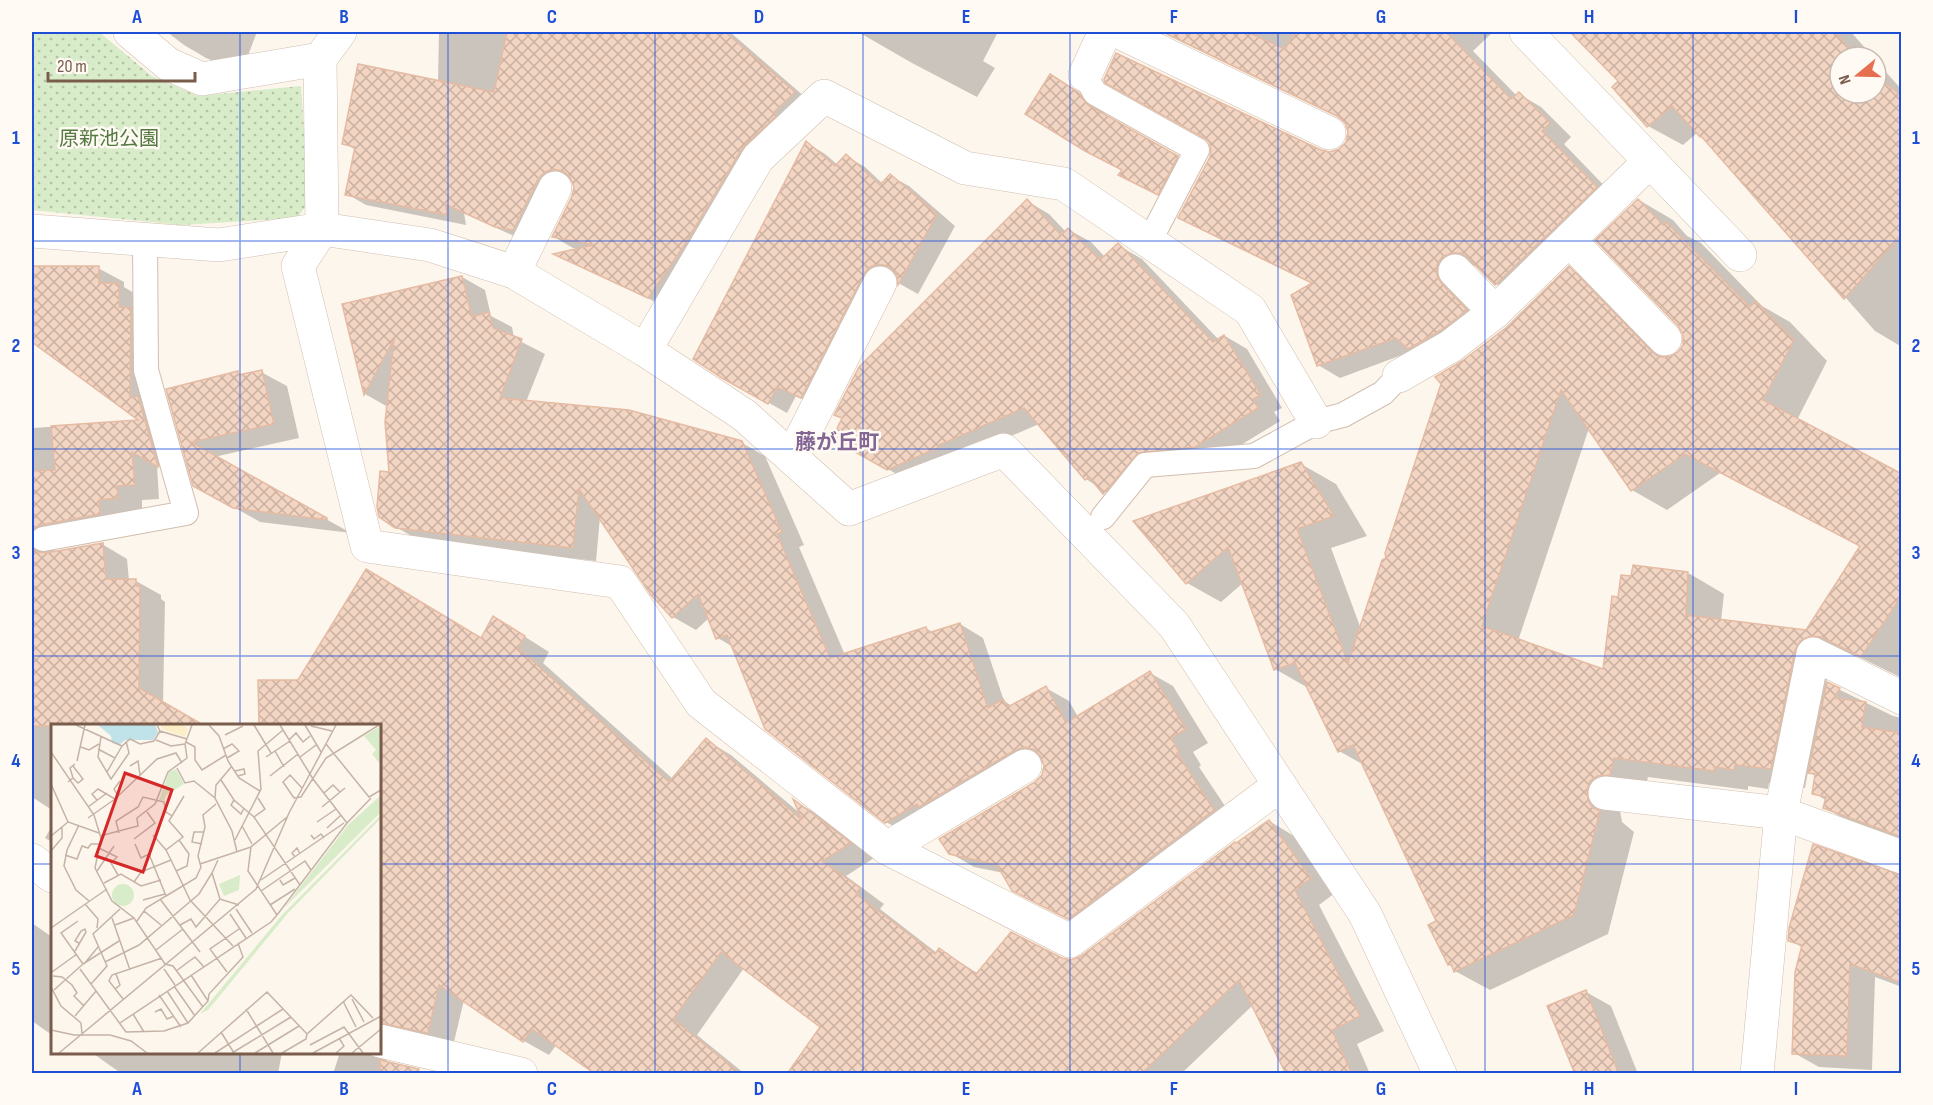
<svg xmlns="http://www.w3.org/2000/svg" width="1933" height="1105" font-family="'Sofia Sans Condensed','Noto Sans JP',sans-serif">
	<defs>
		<pattern id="park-dots" width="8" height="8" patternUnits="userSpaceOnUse" patternTransform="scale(1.5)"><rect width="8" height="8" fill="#d8ecc9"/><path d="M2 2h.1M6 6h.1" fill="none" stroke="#b4c2a5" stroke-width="1.8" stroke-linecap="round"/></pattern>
		<pattern id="building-cross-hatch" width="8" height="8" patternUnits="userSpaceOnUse" patternTransform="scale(1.5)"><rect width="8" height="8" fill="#f3d5c3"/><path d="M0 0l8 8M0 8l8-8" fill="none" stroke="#cab0a1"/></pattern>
	</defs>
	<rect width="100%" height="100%" fill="#fdf6ec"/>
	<polygon fill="url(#park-dots)" points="32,32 99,32 152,76 198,96 301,86 309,202 297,218 181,225 32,210"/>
	<g fill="#0003" fill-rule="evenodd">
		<polygon points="167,32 257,32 244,66 231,68 206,58 184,45"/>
		<polygon points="439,32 730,32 813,104 668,308 557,255 581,249 573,248 554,237 573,197 575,187 573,180 565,183 516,237 464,213 466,225 366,205 347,194 356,150 343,143 438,82"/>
		<polygon points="861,32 998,32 983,61 995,68 977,97 912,63 860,33"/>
		<polygon points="1161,32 1493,32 1473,51 1517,96 1519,94 1541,107 1571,137 1564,144 1618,200 1518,297 1496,284 1477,265 1465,270 1488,323 1340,378 1318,365 1313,284 1202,230 1180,217 1211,157 1213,150 1211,142 1331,153 1341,149 1348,141 1349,131 1344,120"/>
		<polygon points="1572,32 1851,32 1873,57 1840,57 1840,93 1876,93 1876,61 1902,90 1902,347 1875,331 1706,139 1698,132 1683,145 1648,126 1620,81"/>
		<polygon points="1071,88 1099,106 1108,118 1198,169 1179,206 1120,175 1124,171"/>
		<polygon points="807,143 825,154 838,165 846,156 865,167 883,184 890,176 909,186 955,226 918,294 900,284 898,275 889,277 820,408 796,396 787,413 723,377"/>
		<path d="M1639,200L1673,220L1687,236L1701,243L1762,306L1790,322L1827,361L1797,420L1902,475V678L1857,656L1845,655L1829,670L1826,683L1893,716L1902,718V843L1859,827L1825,808L1827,801L1814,793L1816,776L1808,772L1805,788L1769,783L1768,789L1748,786V790L1648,777L1644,794L1620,811L1622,822L1634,832L1608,934L1490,990L1455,971L1449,964L1438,922L1364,765L1339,751L1310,689L1275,669L1243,583L1221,602L1187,583L1301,464L1336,484L1367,536L1331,548L1361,629L1463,362L1508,328L1569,268L1603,288L1671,358L1679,354L1685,344V335ZM1589,428L1632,490L1667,510L1720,473L1861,547L1807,631L1721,621L1724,594L1690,574L1634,567L1633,578L1619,598L1604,671L1518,641Z"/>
		<polygon points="1027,201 1049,214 1066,232 1069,230 1091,242 1105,257 1118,245 1142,259 1219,340 1225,336 1247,349 1282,408 1274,412 1280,421 1218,459 1161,465 1126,505 1086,479 1039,424 960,458 911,482 834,439"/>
		<polygon points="98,268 124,282 124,287 144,299 155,407 182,479 157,465 159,499 142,500 142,512 55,548 54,553 102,544 127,559 129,581 136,581 161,595 161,599 165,602 163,704 52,726 52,810 32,797 32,428 143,421 32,340 32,279"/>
		<polygon points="462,277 485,290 491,316 512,327 514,338 545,354 526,402 742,443 765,456 804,545 799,547 845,655 926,628 934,633 960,624 983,638 1004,701 1012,706 1046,688 1069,701 1078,717 1150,673 1173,686 1208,743 1193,752 1201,765 1199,767 1237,824 1092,931 1037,903 1004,873 974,867 950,853 1036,783 1043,775 1045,765 1044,761 909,835 886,822 733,647 718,638 709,618 696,630 673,617 600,517 596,561 420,541 396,527 390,474 388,407 365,394 344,305"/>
		<polygon points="261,372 287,386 299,438 214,457 351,533 260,522 195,485 168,390 238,373 243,376"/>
		<polygon points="519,633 549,652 543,663 673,779 706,740 731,755 801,814 796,802 819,815 874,858 846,876 884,904 880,909 937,953 940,950 979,974 1061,959 1071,961 1081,958 1269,821 1294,836 1335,893 1319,905 1384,1031 1357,1044 1370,1074 1288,1074 1253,1005 1181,1074 789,1074 822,1027 744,968 697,1035 745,1074 605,1074 557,1044 549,1055 524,1041 464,1000 453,1046 386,1052 387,1063 423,1074 333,1074 340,1052 380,1052 380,726 299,682 481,639"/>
		<polygon points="52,826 52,842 45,838"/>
		<polygon points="1902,880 1902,987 1875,977 1872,1070 1819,1067 1794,1053 1803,948 1790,940"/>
		<polygon points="32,923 52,937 52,1035 32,1021"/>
		<polygon points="1586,992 1611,1006 1638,1074 1577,1074"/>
		<polygon points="91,1052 282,1052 278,1074 122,1074"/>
	</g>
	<g fill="url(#building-cross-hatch)" stroke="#e6bba3" stroke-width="1.5" fill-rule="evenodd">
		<polygon points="507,32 725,32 795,92 773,113 776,115 775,117 742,148 685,244 648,298 553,254 593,245 552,237 572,196 574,187 570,177 563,171 553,169 545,172 538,179 513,230 495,227 445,204 448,215 345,195 355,147 342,144 358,64 494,92"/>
		<polygon points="1166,32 1247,32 1285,49 1295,32 1446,32 1511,99 1519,92 1550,123 1542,131 1597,187 1495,285 1468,258 1461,253 1451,253 1442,257 1437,265 1437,276 1442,284 1467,310 1441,330 1408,349 1396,338 1317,366 1291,295 1312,283 1178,218 1210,157 1211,149 1209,142 1204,138 1105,83 1104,79 1116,53 1321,150 1330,152 1339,149 1346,142 1348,132 1345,123 1337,116 1165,33"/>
		<polygon points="1570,32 1835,32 1856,57 1840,57 1840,93 1876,93 1876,76 1902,96 1902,234 1844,299 1701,136 1700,137 1672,106 1647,127 1612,87 1618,81"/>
		<polygon points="1050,74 1078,92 1088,105 1178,156 1158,195 1118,175 1122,170 1085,151 1025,114"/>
		<polygon points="806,141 835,166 846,154 880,185 890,174 937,214 898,285 896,273 888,266 878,264 870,267 864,274 801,398 777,387 768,404 722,378 693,359"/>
		<polygon points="1027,199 1061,235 1068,228 1100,260 1118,243 1119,244 1213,342 1224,335 1261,395 1253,399 1258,408 1195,447 1138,453 1103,494 1089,477 1085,480 1024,408 939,445 940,447 887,470 832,439 842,418 834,415 859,367"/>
		<path d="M1638,199L1663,225L1666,222L1750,307L1756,301L1794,340L1763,400L1902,474V595L1861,657L1821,637L1810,636L1800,641L1795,650L1771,769L1735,765L1734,770L1714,767L1715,771L1614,758L1610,775L1597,776L1590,781L1587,790L1588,801L1593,808L1600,811L1574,915L1454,972L1451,964L1448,965L1428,925L1436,921L1353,745L1338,752L1295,663L1274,670L1228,547L1186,584L1133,521L1301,462L1334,516L1297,529L1348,663L1382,560L1386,558L1385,553L1441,384L1435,377L1462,361L1507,327L1569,266L1652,352L1659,357H1669L1678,352L1683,345V335L1678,326L1595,240ZM1561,390L1631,491L1685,454L1860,546L1806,630L1686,615L1688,572L1633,565L1631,576L1621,575L1618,597L1612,596L1603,669L1482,626Z"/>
		<polygon points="32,266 99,266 99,283 119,283 119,307 131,308 130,398 138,396 158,467 132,452 135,485 117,486 118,498 99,500 100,514 40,525 32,531 32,471 55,470 51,426 138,420 32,342"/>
		<polygon points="462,276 472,317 489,312 493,328 522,339 500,398 629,410 742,441 782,532 777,534 830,658 926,627 928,633 960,623 988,708 1003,699 1008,707 1046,686 1066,723 1150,671 1186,729 1171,738 1179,752 1177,753 1214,810 1068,919 1012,891 997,865 949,854 939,839 1035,782 1042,775 1044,766 1041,757 1035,750 1025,747 1015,750 919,807 917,804 885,823 765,729 727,635 716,639 698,594 672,618 651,595 579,489 573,548 395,528 379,517 377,507 380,471 389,472 385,422 394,339 364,395 342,304"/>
		<polygon points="262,370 274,424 191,442 327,518 327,520 233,508 193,486 166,389 238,371 238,375"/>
		<polygon points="103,543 106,579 136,579 136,586 140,586 139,688 205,726 32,726 32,547 38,552 46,553"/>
		<polygon points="366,569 481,638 493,616 525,636 518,648 669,782 706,738 802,820 793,799 851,843 822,861 860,888 856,894 935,954 939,948 976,974 1011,932 1062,958 1071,960 1081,956 1235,842 1236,843 1269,820 1311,878 1295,890 1360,1016 1332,1030 1352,1074 1286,1074 1239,980 1141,1074 787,1074 820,1027 721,952 673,1019 741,1074 595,1074 532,1029 523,1042 439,985 428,1033 380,1023 380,726 259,726 258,680 298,680"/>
		<polygon points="1827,682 1840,688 1834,698 1866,702 1862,727 1902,733 1902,837 1823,808 1826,797 1812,794 1815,774 1808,773"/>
		<polygon points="1813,844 1902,875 1902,983 1850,964 1847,1056 1792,1054 1795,972 1802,945 1788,941 1789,928"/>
		<polygon points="1586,990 1619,1074 1575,1074 1547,1006"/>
		<polygon points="380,1060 419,1069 418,1074 380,1074"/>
	</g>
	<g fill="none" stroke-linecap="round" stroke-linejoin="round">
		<g stroke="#d1beb0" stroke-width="26">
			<g id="lane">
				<polyline points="1085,75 1095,93 1197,150 1149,242"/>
				<polyline points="1103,517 1145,465 1254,456 1316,422 1343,415 1383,393 1399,376"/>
				<polyline points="43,539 186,513 146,370 145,240"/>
			</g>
		</g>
		<g stroke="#d1beb0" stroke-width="34">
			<g id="street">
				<polyline points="130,32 168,64 202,79 320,59"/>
				<polyline points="340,32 320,59 322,229 298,266 367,546 620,582 701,703 887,848 1070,941 1280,785"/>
				<polyline points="1119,32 1329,133"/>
				<polyline points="1085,75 1105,32"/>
				<polyline points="1650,161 1740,255"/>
				<polyline points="32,231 219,245 322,229 430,245 514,272 645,350 744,415 849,509 1004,450 1174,625 1365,914 1440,1074"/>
				<polyline points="1570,241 1665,339"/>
				<polyline points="1455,271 1495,312"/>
				<polyline points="514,272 555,188"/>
				<polyline points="645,350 758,158 824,96 965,168 1064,184 1250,310 1316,422"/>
				<polyline points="1399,376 1451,346 1495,312 1650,161 1526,32"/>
				<polyline points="792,457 880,283"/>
				<polyline points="1605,793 1781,813 1902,857"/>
				<polyline points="887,848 1025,766"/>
				<polyline points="32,860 52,876"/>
				<polyline points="380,1041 521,1074"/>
				<polyline points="1757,1074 1781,813 1813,654 1902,698"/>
			</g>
		</g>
		<use href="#lane" stroke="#fff" stroke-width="24"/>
		<use href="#street" stroke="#fff" stroke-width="33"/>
	</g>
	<path fill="none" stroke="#1d4ed8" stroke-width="1.5" stroke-opacity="0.55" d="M240,32V726M448,32V1074M655,32V1074M863,32V1074M1070,32V1074M1278,32V1074M1485,32V1074M1693,32V1074M32,241H1902M32,449H1902M32,656H1902M32,864H52M380,864H1902M240,1052V1074"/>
	<g text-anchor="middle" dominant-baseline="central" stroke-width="5" stroke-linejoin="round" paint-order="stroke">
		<g font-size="20" fill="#537a41" stroke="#fffaf3">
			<text x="109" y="139">原新池公園</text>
		</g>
		<g font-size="21" font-weight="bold" fill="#846695" stroke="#fffaf3">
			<text x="837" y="442">藤が丘町</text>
		</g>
	</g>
	<g transform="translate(51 724)">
		<rect width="330" height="330" fill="#fdf6ec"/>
		<path d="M330,91V94L237,189L157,286L149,290L231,191ZM189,151L188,166L173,172L168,160Z" fill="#d8ecc9"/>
		<path d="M110,1H132L137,5L134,13L111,5Z" fill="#fcefc7"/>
		<path d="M330,2V41L321,30L325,26L313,12ZM125,45L133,60L115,71L113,77L108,76L118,48ZM330,71V88L233,184L297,101ZM61 171a11 11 0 1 1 22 0a11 11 0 1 1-22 0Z" fill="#d8ecc9"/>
		<path d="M47,1H104L107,8L102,16H74L68,21L61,19L60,12Z" fill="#bfe3e8"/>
		<path fill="none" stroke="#c5b3a7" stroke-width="1.5" d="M25,1L71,22L79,15L89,20L103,17L109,7M106,1L109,7L136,15M158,1L168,12L177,37L188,54L209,67M203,1L220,29M229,1L262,55L296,99M254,1L270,28M260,2L281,7M174,11L192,2M50,13L47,33L60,55L78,29L75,17M105,16L120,22L134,20M238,16L245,9L252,18L259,12M135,18L144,23V36L151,46L175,31M275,20L318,73L330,66M30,23L38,26L48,20M47,25L64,34M172,25L181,20L188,27L176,34M224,27L233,43M0,28L43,91L50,114L44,144L61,177L83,194L114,240L122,242L152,283M215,33L239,17M249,33L265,21M26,37L34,1M79,42L87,37L89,51M181,42L165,61L164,74L181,107L186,128M126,44L134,59L143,57L164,74M184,47L193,45L194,50L187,52M56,48L71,22M219,52L247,30M22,54L27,59L32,55L22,42M170,56L183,76L203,93L249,161M17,58L22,54L19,44L24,40M0,60L17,98L48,109M251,64L239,51L232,58L243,74L250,73L275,34L328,1M273,69L282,61L289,68M67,72L63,65L69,57M46,76L41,70L47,65L64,75M183,76L180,81L190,90L193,84M37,83L56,69M271,83L294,64M121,92L133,72M203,93L214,85L207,74M37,94L64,75L106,35L125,29L131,39M266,98L285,85M28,101L16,126L13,142L25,166L38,177M191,102L201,120M276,104L290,91M68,109L65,97L87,83L92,73L113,78L115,88L121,92L118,97L132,113L115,126L120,136L139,176L182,222M102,111L115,126M260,111L263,115L270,110L273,114M0,112L17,98M49,112L87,102L86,94L104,80L117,48L136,34L134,20L141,1M83,115L104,99L96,88M184,116L210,65L207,27L232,6M84,120L90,134L98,130L115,172L95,184L86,197M151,120L141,118L143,108H153M48,124L66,133L60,139L67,151M0,127L11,114V103M14,131L26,135L31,122L37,124L40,120H49M244,133L241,129L246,124L249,130M167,136L161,149L169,175M149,140L200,123M46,147L63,122M125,147L136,142L138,130L128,116M210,156L293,99M229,156L232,161L244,154M83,158L90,148L120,136M53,159L70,150L90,162L110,156M210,167L254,137L260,146M115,172L145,154L150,143L147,132L154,103L152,91L165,80M109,175L149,228M92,176L114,170M34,180L47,195L46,204M219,181L244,165M185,185L201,209M93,187L110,201M179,190L195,214M226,191L296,99L320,74M61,194L79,246M64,201L83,194M129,201L140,195L145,203L169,175L188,181M0,204L56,165M28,219L24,217L30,207L34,205L35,208M105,226L132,205M24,227L35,208M54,238L88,221L148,170L161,149M32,240L68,217M33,240L47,223M29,245L75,308L113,307L137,299L157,277L158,270L192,233L187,219M113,245L124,261M125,247L144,233L153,243M1,248L26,230M176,248L159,225L188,205M140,251L157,277M2,252L11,253L21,261L26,269L23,272L33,282M40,260L56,242L42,210L69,185M123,262L144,292M0,263L10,282L30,299L31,310M64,265L69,261L65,250M3,266L32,240L10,209L27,197M116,267L137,299M108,271L130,303M72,275L58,257L61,251L111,234M301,275L313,298M292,277L305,303M195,285L222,329M104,288L110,285L116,295L123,292M82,290L93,308M24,292L45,267M69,299L220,198L226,191L197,147L200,123L236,93M0,306L23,311H59L80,317L96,329M170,308L183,329M259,321L293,303L312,329M8,329L205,165L238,89L285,1M147,329L216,268L256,310L300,271L322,294M164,329L232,285M181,329L240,293M204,329L248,302M231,329L255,315L256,310M262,329L330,292M285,329L293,322L288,314M301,329L330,305"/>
		<path fill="#d62828" fill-opacity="0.15" stroke="#d62828" stroke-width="3" d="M74,49L121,66L92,148L45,132Z"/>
		<rect width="330" height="330" fill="none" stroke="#7a5c4d" stroke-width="3"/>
	</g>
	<rect width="1933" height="1105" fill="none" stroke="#fffaf3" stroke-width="66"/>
	<g transform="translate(1858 75) rotate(251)"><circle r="28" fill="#fffaf3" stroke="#cabbb1" stroke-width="1.5"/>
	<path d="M0-4.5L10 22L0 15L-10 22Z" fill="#e76f51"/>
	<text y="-9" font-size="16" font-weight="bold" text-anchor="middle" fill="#7a5c4d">N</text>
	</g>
	<path d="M48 72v9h147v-9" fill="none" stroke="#7a5c4d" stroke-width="3"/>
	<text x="57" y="72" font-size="18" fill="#7a5c4d" stroke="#fffaf3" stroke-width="4.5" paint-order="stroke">20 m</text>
	<rect x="33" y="33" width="1867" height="1039" fill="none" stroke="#1d4ed8" stroke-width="2"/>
	<g font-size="20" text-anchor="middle" font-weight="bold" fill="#1d4ed8">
		<text x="137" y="23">A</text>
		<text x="344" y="23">B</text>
		<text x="552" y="23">C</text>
		<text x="759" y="23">D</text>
		<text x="966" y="23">E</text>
		<text x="1174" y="23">F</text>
		<text x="1381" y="23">G</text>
		<text x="1589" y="23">H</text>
		<text x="1796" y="23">I</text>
		<text x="16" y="144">1</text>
		<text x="1916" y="144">1</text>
		<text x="16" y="352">2</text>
		<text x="1916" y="352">2</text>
		<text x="16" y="559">3</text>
		<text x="1916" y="559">3</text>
		<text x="16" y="767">4</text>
		<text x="1916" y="767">4</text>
		<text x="16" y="975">5</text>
		<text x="1916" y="975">5</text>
		<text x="137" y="1095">A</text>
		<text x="344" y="1095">B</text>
		<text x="552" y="1095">C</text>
		<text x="759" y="1095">D</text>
		<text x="966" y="1095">E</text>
		<text x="1174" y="1095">F</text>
		<text x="1381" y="1095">G</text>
		<text x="1589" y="1095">H</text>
		<text x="1796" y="1095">I</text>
	</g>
</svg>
